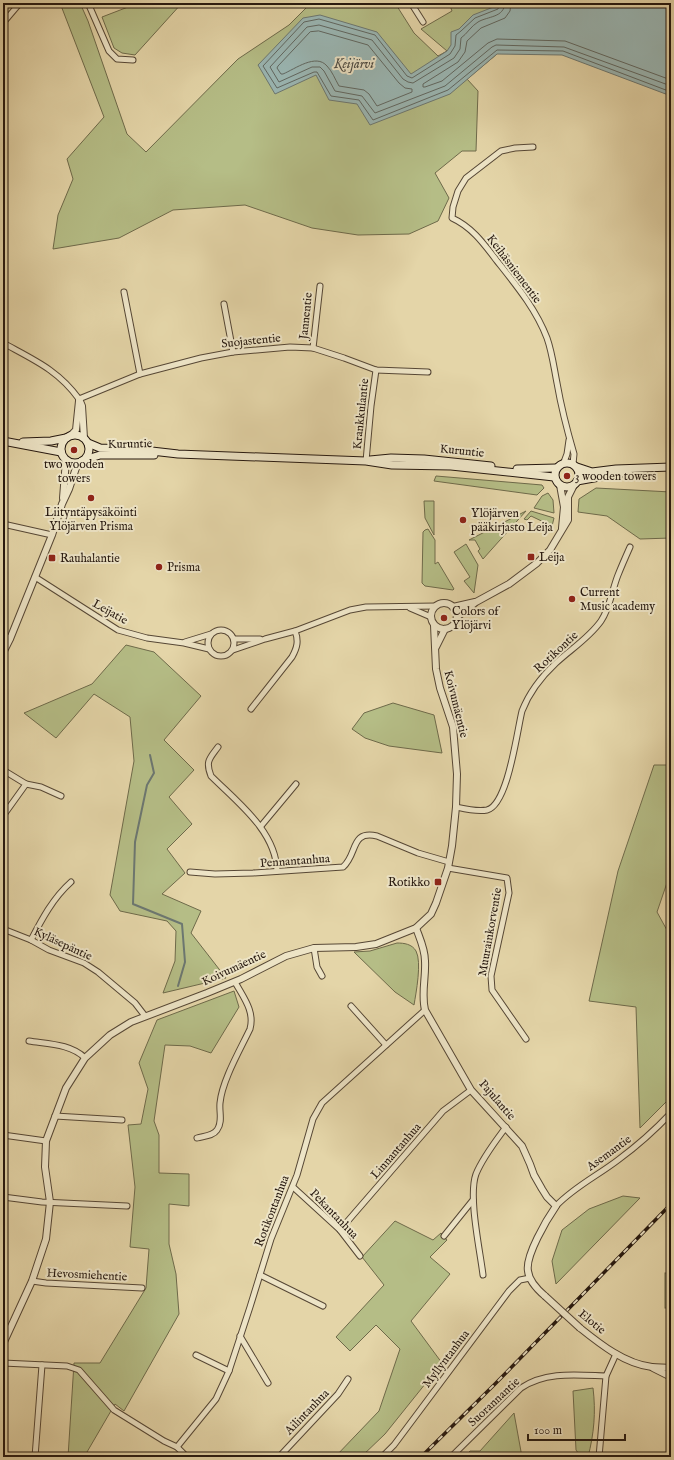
<svg xmlns="http://www.w3.org/2000/svg" width="674" height="1460" font-family="'IM FELL English',serif">
	<rect width="100%" height="100%" fill="#e4d5a8"/>
	<filter id="stains"><feTurbulence type="fractalNoise" baseFrequency=".005" numOctaves="4"/><feColorMatrix values="0 0 0 0 .2 0 0 0 0 .09 0 0 0 0 .02 0 0 0 .5 -.17"/></filter>
	<radialGradient id="worn" r=".72"><stop offset=".6" stop-color="#630" stop-opacity="0"/><stop offset="1" stop-color="#630" stop-opacity=".3"/></radialGradient>
	<g fill="#b5bd86" stroke="#6e6a4a">
		<polygon points="60,3 80,3 88,21 127,134 146,152 238,59 289,25 311,3 395,3 414,33 438,56 447,51 421,29 452,11 449,3 496,3 497,54 467,79 478,91 476,151 462,151 435,173 449,198 438,221 409,234 358,235 312,228 245,205 173,210 119,238 53,249 58,215 73,179 67,159 104,117"/>
		<polygon points="127,3 182,3 135,55 122,53 114,48 102,17 128,7"/>
		<polygon points="436,476 542,485 544,488 537,495 434,481"/>
		<polygon points="596,488 671,492 671,538 640,539 607,516 578,512 579,499"/>
		<polygon points="548,493 553,500 554,513 534,508 542,496"/>
		<polygon points="424,501 434,501 434,535 425,518"/>
		<polygon points="526,511 483,559 478,551 480,549 475,540 469,540"/>
		<polygon points="531,511 554,518 552,526 531,516 527,520 524,519"/>
		<polygon points="428,529 435,540 435,564 438,562 454,589 453,590 425,586 422,583 423,532 425,530"/>
		<polygon points="466,544 478,565 474,593 464,581 470,577 454,552"/>
		<polygon points="126,645 154,652 201,696 164,740 194,770 169,797 192,824 167,849 185,873 162,894 201,911 191,933 226,978 163,993 175,961 176,931 167,921 120,911 110,895 134,761 130,717 94,694 56,738 24,713 92,684"/>
		<polygon points="393,703 434,715 442,753 389,746 365,738 352,729 364,713"/>
		<polygon points="654,765 671,765 671,871 657,912 668,932 671,931 671,1097 640,1128 636,1007 589,1001 618,871"/>
		<path d="M397,943C404,943 412,944 416,951C422,962 416,993 414,1005L395,992L354,952L370,951Z"/>
		<polygon points="234,991 239,1007 211,1053 190,1046 165,1045 154,1121 159,1135 159,1173 189,1174 189,1206 169,1204 169,1244 176,1274 179,1314 124,1411 115,1404 87,1452 97,1457 68,1457 74,1363 100,1363 146,1288 149,1249 130,1247 135,1187 128,1125 141,1124 148,1089 139,1063 157,1020"/>
		<polygon points="623,1196 640,1198 556,1284 552,1261 562,1230 589,1209"/>
		<polygon points="395,1221 433,1240 441,1233 447,1240 430,1257 450,1274 411,1321 442,1363 385,1434 361,1457 335,1457 379,1411 400,1349 376,1325 350,1351 336,1337 384,1285 362,1257"/>
		<rect x="665" y="1273" width="6" height="35"/>
		<path d="M593,1388C596,1412 594,1434 588,1457H581L576,1450L573,1391Z"/>
		<polygon points="514,1413 522,1457 464,1457 470,1451 480,1451"/>
	</g>
	<polygon fill="#9ab6b3" stroke="#6c7771" points="496,3 671,3 671,96 562,55 497,54 450,94 370,125 357,104 329,100 316,75 275,94 258,65 303,18 320,15 377,32 411,74 447,51 451,45 451,32 459,29 473,15 496,6"/>
	<g fill="none" stroke-linecap="round" stroke-linejoin="round">
		<g stroke="#606761" stroke-width="1">
			<polyline points="500,3 498,9 475,18 461,31 456,35 455,46 450,54 412,78 407,76 375,35 319,19 304,22 263,66 277,88 314,72 317,72 331,96 359,100 373,120 448,90 497,50 563,51 671,92"/>
			<path d="M505,3C504,18 488,16 478,22C471,26 467,34 461,38L460,49L454,58L413,83L408,82L403,79L372,40L319,25L307,27L270,67L279,82L312,67H320L324,71L335,91L362,96L375,113L445,86L492,47L496,45L564,47L671,86"/>
			<polyline points="511,3 510,11 505,18 481,28 467,41 465,52 458,62 423,84 423,87 425,87 442,81 488,43 497,39 565,41 671,80"/>
			<path d="M319,31L368,45L399,83L405,88L412,89V92L377,106L369,94L364,90L339,86C335,79 332,71 327,66C316,53 295,69 283,74H281L277,68L278,66L310,32Z"/>
		</g>
		<polyline stroke="#6c7771" stroke-width="2" points="150,755 154,773 147,785 135,842 133,904 182,924 185,962 178,986"/>
		<g stroke="#564735" stroke-width="7">
			<g id="minor">
				<polyline points="88,3 109,51 117,59 133,60"/>
				<polyline points="411,3 423,22"/>
				<polyline points="3,23 20,3"/>
				<path d="M533,147L515,148L501,151L466,178L458,191L453,207L452,218C472,227 484,244 497,261C516,285 536,309 547,338C552,352 554,368 557,383C561,406 567,430 574,454L573,464"/>
				<polyline points="124,292 140,374"/>
				<polyline points="224,304 233,352"/>
				<path d="M3,343C34,360 58,370 79,399L140,374L201,358L233,352L290,347L313,348L344,358L376,370L428,372"/>
				<polyline points="313,348 320,286"/>
				<polyline points="366,461 371,406 376,370"/>
				<polyline points="564,462 567,454 569,440"/>
				<polyline points="3,524 52,535"/>
				<polyline points="35,577 118,630 147,638 184,643 209,649"/>
				<polyline points="410,608 431,617"/>
				<circle cx="221" cy="643" r="13"/>
				<polyline points="3,635 10,639"/>
				<polyline points="234,639 260,639"/>
				<polyline points="185,642 211,634"/>
				<polyline points="233,650 265,639 295,631 350,610 366,607 436,606"/>
				<path d="M251,709L292,657C297,648 299,641 295,631"/>
				<path d="M218,747C210,758 205,761 211,776C237,802 276,831 277,871"/>
				<polyline points="3,770 26,784 3,816"/>
				<polyline points="26,784 41,787 61,796"/>
				<path d="M456,807C465,809 477,812 487,810C508,805 517,731 522,711C529,693 541,677 556,663C571,649 589,638 601,621C610,608 612,590 618,575C622,565 626,556 630,547"/>
				<polyline points="261,826 296,784"/>
				<polyline points="448,868 507,878 509,893 491,976 492,990 526,1039"/>
				<path d="M190,872L215,874L253,873L343,867C358,854 350,830 377,836L418,853L449,862"/>
				<polyline points="3,929 31,940 49,950 84,963 98,972 135,1003 145,1016"/>
				<path d="M31,940C42,919 53,898 71,882"/>
				<polyline points="314,948 317,967 322,976"/>
				<polyline points="351,1006 386,1045"/>
				<path d="M29,1041C48,1044 71,1044 85,1058"/>
				<polyline points="55,1116 122,1120"/>
				<polyline points="3,1135 46,1141"/>
				<path d="M197,1138C204,1136 213,1136 217,1130C223,1122 219,1112 220,1103C222,1081 240,1050 250,1029C255,1011 243,997 235,982"/>
				<polyline points="293,1187 340,1230 360,1256"/>
				<polyline points="3,1197 42,1202 127,1206"/>
				<path d="M556,1206C574,1187 597,1176 618,1160C637,1146 655,1130 671,1113"/>
				<polyline points="340,1230 443,1111 471,1090"/>
				<polyline points="444,1236 473,1200"/>
				<polyline points="260,1275 323,1306"/>
				<path d="M483,1275C480,1250 468,1196 476,1174C483,1157 495,1142 506,1127"/>
				<polyline points="32,1281 46,1283 142,1288"/>
				<polyline points="240,1336 268,1383"/>
				<polyline points="196,1355 229,1371"/>
				<polyline points="3,1363 67,1366 79,1370 114,1410 164,1441 177,1447 187,1457"/>
				<polyline points="177,1447 216,1399 229,1371 250,1307 271,1239 297,1175 313,1119 322,1103 425,1010"/>
				<polyline points="35,1457 42,1365"/>
				<polyline points="279,1457 338,1394 348,1379"/>
				<polyline points="382,1457 394,1445 509,1291 520,1280 530,1278"/>
				<path d="M451,1457L521,1388C546,1371 577,1375 606,1376"/>
				<polyline points="599,1457 606,1376 616,1354"/>
			</g>
		</g>
		<g stroke="#564735" stroke-width="8">
			<g id="tertiary">
				<polyline points="79,399 82,406 84,438"/>
				<polyline points="70,436 76,430 79,401"/>
				<polyline points="560,485 564,507 562,528"/>
				<polyline points="63,498 66,460"/>
				<circle cx="444" cy="616" r="13"/>
				<polyline points="453,607 475,602"/>
				<polyline points="457,617 476,602 509,584 537,563 550,550 568,520 568,497 574,485"/>
				<polyline points="436,647 445,629"/>
				<polyline points="3,653 10,639 52,535 62,504 69,489 76,468 81,461"/>
				<path d="M416,928C420,939 425,949 425,961C426,978 421,993 425,1010L471,1090L522,1146L530,1164L534,1175L542,1189L547,1197L556,1206C547,1219 525,1256 528,1271C529,1281 538,1290 545,1296"/>
				<path d="M580,1328C600,1344 625,1364 652,1367C658,1368 665,1367 671,1368"/>
				<polyline points="3,1344 32,1281 46,1239 50,1202 45,1167 46,1141 66,1088 85,1058 110,1035 131,1022 207,993 241,979 286,956 314,948 356,947 376,944 416,928 431,914 436,903 448,868 452,846 456,807 457,774 453,727 440,688 436,669 434,625"/>
				<polyline points="653,1368 671,1377"/>
			</g>
		</g>
		<g stroke="#26180f" stroke-width="9">
			<g id="secondary">
				<circle cx="75" cy="449" r="14"/>
				<polyline points="3,441 61,452"/>
				<polyline points="23,442 51,441 66,438"/>
				<polyline points="88,443 100,448 143,450 178,454 366,461 392,465 451,466 554,477"/>
				<polyline points="84,460 100,455 154,455"/>
				<polyline points="370,460 391,458 424,459 491,466"/>
				<circle cx="567" cy="475" r="12"/>
				<polyline points="577,467 592,472 616,469 671,467"/>
				<polyline points="517,469 556,468"/>
				<polyline points="577,481 627,472"/>
			</g>
		</g>
		<use href="#minor" stroke="#ede4c6" stroke-width="5"/>
		<use href="#tertiary" stroke="#ede4c6" stroke-width="6"/>
		<use href="#secondary" stroke="#ede4c6" stroke-width="7"/>
		<g stroke="#26180f" stroke-width="3.5">
			<polyline id="rail" points="421,1457 495,1384 671,1204"/>
		</g>
		<use href="#rail" stroke="#ede4c6" stroke-width="2" stroke-dasharray="6" stroke-linecap="butt"/>
		<g stroke="#564735" stroke-width="8" stroke-linecap="butt">
			<polyline id="tertiary-bridge" points="545,1296 580,1328"/>
		</g>
		<use href="#tertiary-bridge" stroke="#ede4c6" stroke-width="6"/>
	</g>
	<g fill="#8f2418" stroke="#ede4c6" stroke-width="1.5">
		<circle cx="74" cy="450" r="4"/>
		<circle cx="567" cy="476" r="4"/>
		<circle cx="91" cy="498" r="4"/>
		<circle cx="463" cy="520" r="4"/>
		<rect x="527" y="553" width="8" height="8" rx="2"/>
		<rect x="48" y="554" width="8" height="8" rx="2"/>
		<circle cx="159" cy="567" r="4"/>
		<circle cx="572" cy="599" r="4"/>
		<circle cx="444" cy="618" r="4"/>
		<rect x="434" y="878" width="8" height="8" rx="2"/>
	</g>
	<g text-anchor="middle" dominant-baseline="central" stroke-width="4" stroke-linejoin="round" paint-order="stroke">
		<g font-size="12" fill="#26180f" stroke="#ede4c6">
			<text transform="translate(514 269) rotate(53)">Keihäsniementie</text>
			<text transform="translate(306 316) rotate(-84)">Jannentie</text>
			<text transform="translate(251 341) rotate(-6)">Suojastentie</text>
			<text transform="translate(361 414) rotate(-84)">Krankkulantie</text>
			<text transform="translate(130 444) rotate(-1)">Kuruntie</text>
			<text transform="translate(462 451) rotate(6)">Kuruntie</text>
			<text transform="translate(110 612) rotate(29)">Leijatie</text>
			<text transform="translate(556 652) rotate(-43)">Rotikontie</text>
			<text transform="translate(456 704) rotate(76)">Koivumäentie</text>
			<text transform="translate(295 861) rotate(-4)">Pennantanhua</text>
			<text transform="translate(490 932) rotate(-80)">Muurainkorventie</text>
			<text transform="translate(63 944) rotate(25)">Kyläsepäntie</text>
			<text transform="translate(234 968) rotate(-25)">Koivumäentie</text>
			<text transform="translate(497 1100) rotate(49)">Pajulantie</text>
			<text transform="translate(396 1151) rotate(-49)">Linnantanhua</text>
			<text transform="translate(609 1153) rotate(-36)">Asemantie</text>
			<text transform="translate(272 1211) rotate(-69)">Rotikontanhua</text>
			<text transform="translate(334 1214) rotate(46)">Pekantanhua</text>
			<text transform="translate(87 1275) rotate(3)">Hevosmiehentie</text>
			<text transform="translate(592 1322) rotate(39)">Elotie</text>
			<text transform="translate(446 1359) rotate(-53)">Myllyntanhua</text>
			<text transform="translate(494 1402) rotate(-43)">Suorannantie</text>
			<text transform="translate(307 1412) rotate(-46)">Ailintanhua</text>
		</g>
		<g font-size="12" fill="#26180f" stroke="#ede4c6" text-anchor="start">
			<text x="74" y="464" text-anchor="middle">two wooden<tspan x="74" dy="14">towers</tspan></text>
			<text x="575" y="476">3 wooden towers</text>
			<text x="91" y="512" text-anchor="middle">Liityntäpysäköinti<tspan x="91" dy="14">Ylöjärven Prisma</tspan></text>
			<text x="471" y="513">Ylöjärven<tspan x="471" dy="14">pääkirjasto Leija</tspan></text>
			<text x="539" y="557">Leija</text>
			<text x="60" y="558">Rauhalantie</text>
			<text x="167" y="567">Prisma</text>
			<text x="580" y="592">Current<tspan x="580" dy="14">Music academy</tspan></text>
			<text x="452" y="611">Colors of<tspan x="452" dy="14">Ylöjärvi</tspan></text>
			<text x="430" y="882" text-anchor="end">Rotikko</text>
		</g>
		<g font-size="13" font-style="italic" fill="#494740" stroke="#ede4c6">
			<text x="354" y="64">Keijärvi</text>
		</g>
	</g>
	<rect width="674" height="1460" fill="none" stroke="#e4d5a8" stroke-width="16"/>
	<rect x="4" y="4" width="666" height="1452" fill="none" stroke="#26180f" stroke-width="2"/>
	<rect x="8" y="8" width="658" height="1444" fill="none" stroke="#26180f"/>
	<path d="M528 1434v6h97v-6" fill="none" stroke="#26180f" stroke-width="2"/>
	<text x="534" y="1434" font-size="12" fill="#26180f" stroke="#ede4c6" stroke-width="3" paint-order="stroke">100 m</text>
	<rect width="100%" height="100%" filter="url(#stains)"/>
	<rect width="100%" height="100%" fill="url(#worn)"/>
</svg>
